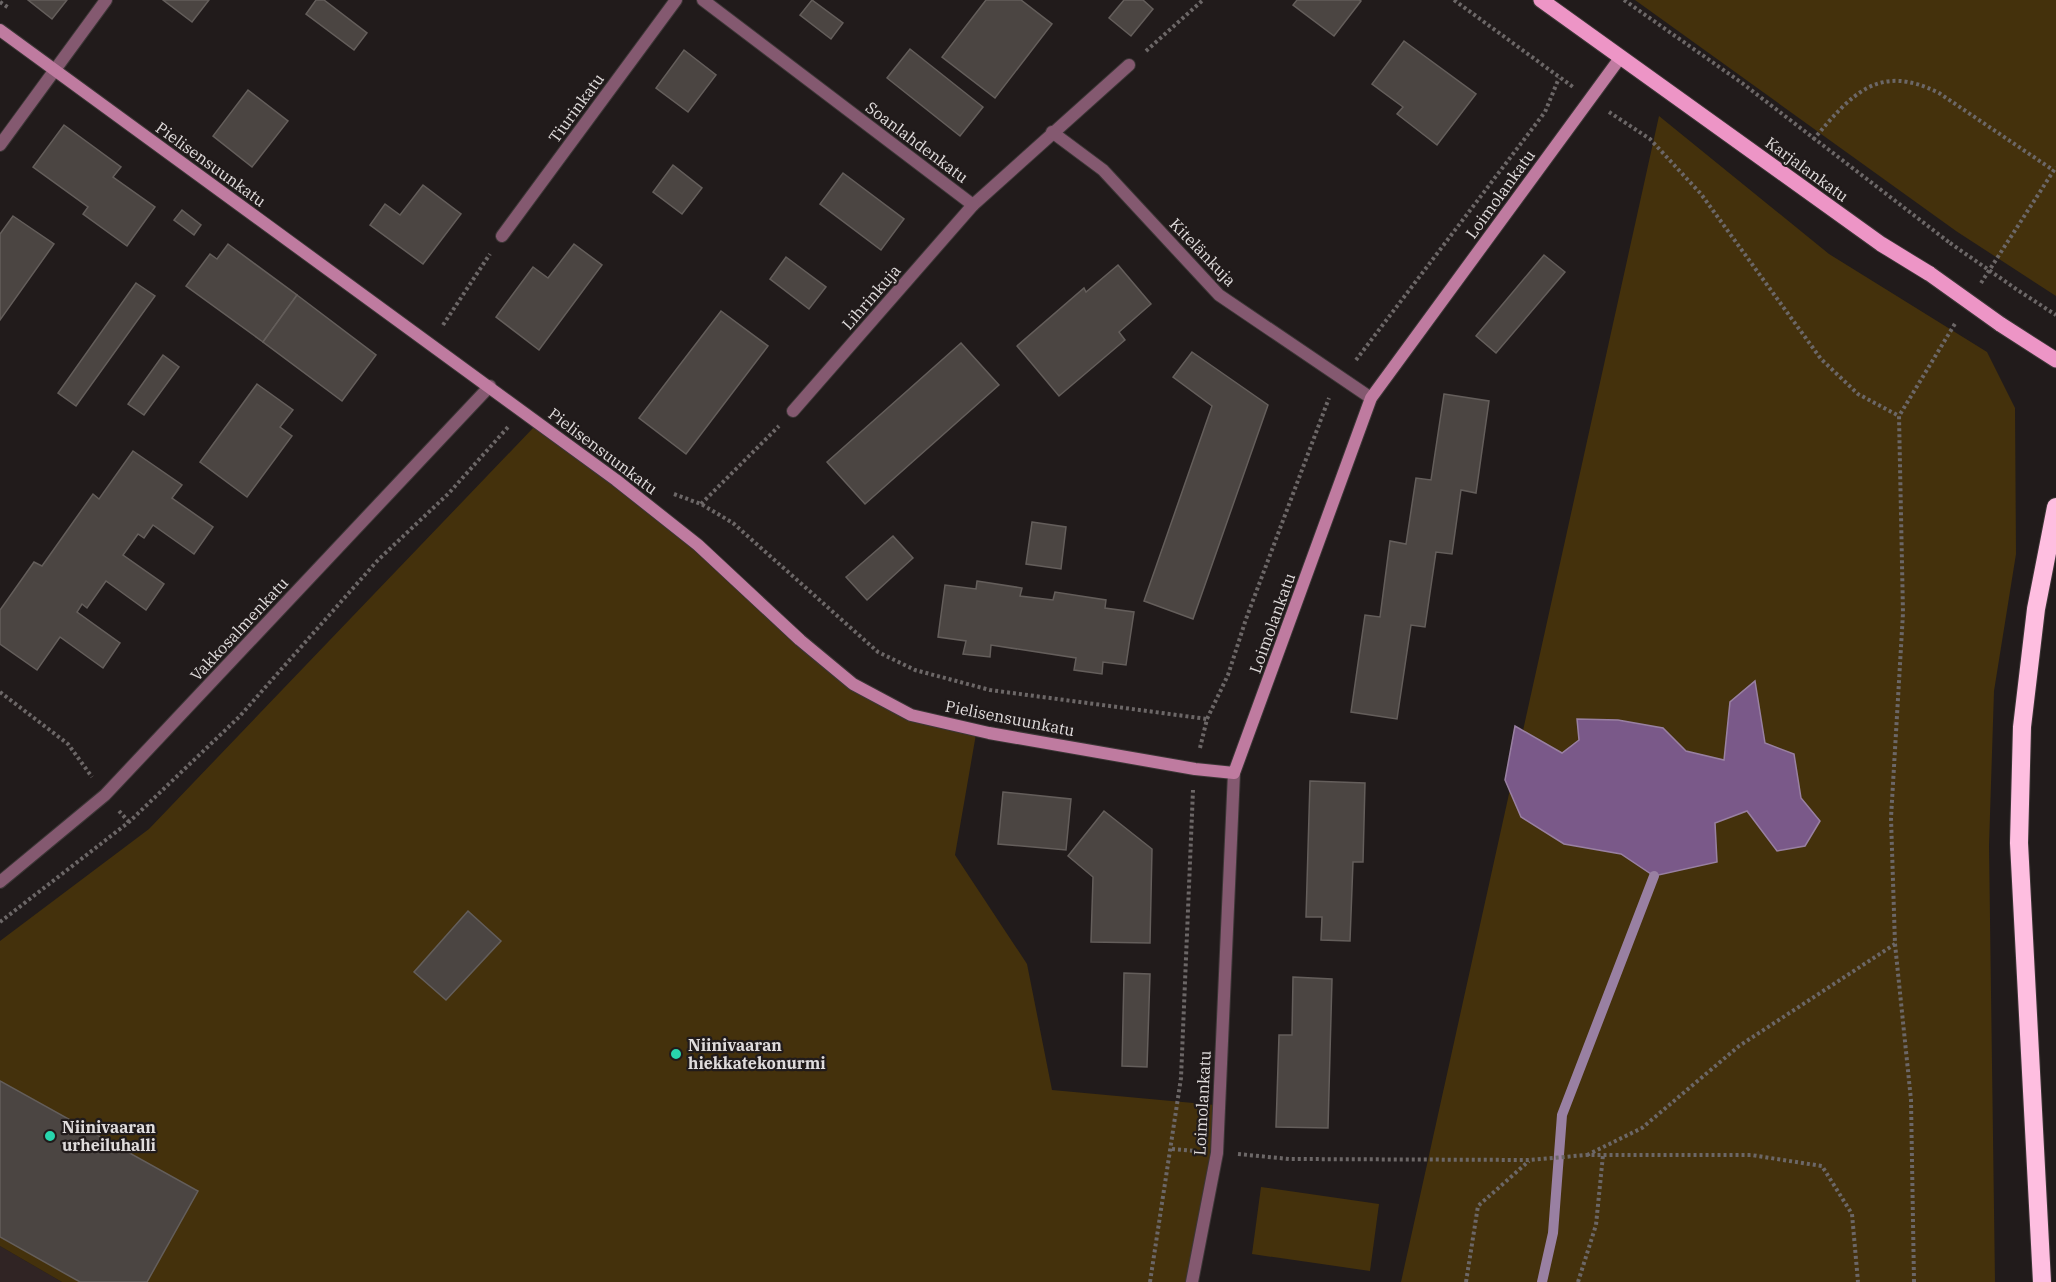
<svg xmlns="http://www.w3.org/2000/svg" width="2056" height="1282" font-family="'IBM Plex Serif',serif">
	<rect width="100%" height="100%" fill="#211b1b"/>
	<polygon fill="#302424" points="0,1246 62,1282 0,1282"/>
	<g fill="#44310c">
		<polygon points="1635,0 2056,0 2056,296 1956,231"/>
		<polygon points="1659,116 1829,254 1987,352 2015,408 2016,554 1994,691 1989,846 1995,1282 1401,1282"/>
		<polygon points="534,427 612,483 696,550 794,643 853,690 913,722 976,734 955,855 1027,964 1052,1090 1215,1105 1212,1158 1187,1282 62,1282 0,1246 0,941 149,829"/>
		<polygon points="1261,1187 1379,1204 1370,1271 1252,1254"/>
	</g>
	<polygon fill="#7a5989" stroke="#9980a2" stroke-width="1.5" points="1755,681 1765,743 1794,754 1801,798 1820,821 1805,846 1777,851 1747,811 1715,823 1717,862 1654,876 1621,854 1564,844 1521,817 1505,780 1515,726 1562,753 1579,740 1577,719 1618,720 1663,728 1686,751 1724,760 1730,702"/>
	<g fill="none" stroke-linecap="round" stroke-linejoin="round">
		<polyline stroke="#9980a2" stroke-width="10" points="1542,1282 1553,1233 1562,1115 1654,876"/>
	</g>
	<g fill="#4b4542" stroke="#645e5b" stroke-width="1.5">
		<polygon points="28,0 67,0 52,19"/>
		<polygon points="163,0 209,0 192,22"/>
		<polygon points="316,0 324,0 367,33 354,50 306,14"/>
		<polygon points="812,0 843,23 831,39 800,15"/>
		<polygon points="986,0 1021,0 1052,24 995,98 942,57"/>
		<polygon points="1124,0 1143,0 1153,9 1131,36 1109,18"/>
		<polygon points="1297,0 1359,0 1361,1 1334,36 1293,5"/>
		<polygon points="1404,41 1476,94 1437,145 1397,114 1403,107 1372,84"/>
		<polygon points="910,49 983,107 960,136 887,78"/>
		<polygon points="684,50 716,75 688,112 656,88"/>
		<polygon points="248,90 288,121 252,167 213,136"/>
		<polygon points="64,125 121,167 113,177 155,207 127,246 83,214 88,207 33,167"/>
		<polygon points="673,165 702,188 682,214 653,192"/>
		<polygon points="843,173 904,219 881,250 820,204"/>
		<polygon points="423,185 461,214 423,264 370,225 385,204 400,215"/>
		<polygon points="182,210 201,225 194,235 174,220"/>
		<polygon points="13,216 54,244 0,320 0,234"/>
		<polygon points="228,244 297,295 263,342 186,286 210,254 217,259"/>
		<polygon points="574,244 602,265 539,350 496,317 533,267 548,278"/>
		<polygon points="1544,255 1565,272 1496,353 1476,336"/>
		<polygon points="786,257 826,287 809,309 770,279"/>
		<polygon points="1118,265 1151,304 1119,332 1125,340 1059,396 1017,346 1084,288 1086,292"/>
		<polygon points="136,283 155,296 76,406 58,393"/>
		<polygon points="297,295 376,355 342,401 263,342"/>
		<polygon points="721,311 768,346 686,454 639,418"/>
		<polygon points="961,343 999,385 865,504 827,462"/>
		<polygon points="1192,352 1268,405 1193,619 1144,601 1212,406 1173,377"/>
		<polygon points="163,355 179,367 144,415 128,404"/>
		<polygon points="257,384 293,410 280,427 292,436 247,497 200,462"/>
		<polygon points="1444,394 1489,401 1476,493 1461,490 1452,554 1436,552 1425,627 1411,625 1397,719 1351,712 1365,615 1380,617 1390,541 1406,544 1416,478 1431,480"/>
		<polygon points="133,451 182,485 172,498 213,527 194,554 153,525 144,538 138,534 123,555 164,584 146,610 106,581 87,608 82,604 77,612 120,643 103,668 60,637 37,670 0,644 0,610 34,562 42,566 93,494 99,499"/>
		<polygon points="1032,522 1066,527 1061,569 1026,564"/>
		<polygon points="893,536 913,558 867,600 846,577"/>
		<polygon points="977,581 1022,588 1020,596 1053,600 1055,592 1106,600 1105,608 1134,612 1126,665 1103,662 1102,674 1074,670 1076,658 991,645 990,657 963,654 966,641 938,637 945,585 976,589"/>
		<polygon points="1310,781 1365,783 1363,862 1353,862 1350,941 1321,940 1322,917 1306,917"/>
		<polygon points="1003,792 1071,799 1066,850 998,844"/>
		<polygon points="1104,811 1152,849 1150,943 1091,942 1093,877 1068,856"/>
		<polygon points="468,911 501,941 446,1000 414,972"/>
		<polygon points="1124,973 1150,974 1147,1067 1122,1066"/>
		<polygon points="1293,977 1332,979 1328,1128 1276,1127 1279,1035 1292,1035"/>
		<polygon points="0,1081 198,1191 147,1282 80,1282 0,1237"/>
	</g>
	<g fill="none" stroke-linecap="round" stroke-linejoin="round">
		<g stroke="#3c3636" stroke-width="14">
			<g id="street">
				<polyline points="703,0 973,205 1129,65"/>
				<polyline points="1052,132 1103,170 1219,295 1371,398"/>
				<polyline points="0,145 106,0"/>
				<polyline points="502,236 676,0"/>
				<polyline points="793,411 973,205"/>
				<polyline points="0,882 105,795 490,386"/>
				<polyline points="1192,1282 1217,1153 1234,773"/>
			</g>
		</g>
		<g stroke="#3c3636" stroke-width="14">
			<polyline id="secondary" points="0,30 616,480 698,545 800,640 853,684 911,715 989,733 1195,769 1234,773 1371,398 1620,58"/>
		</g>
		<g stroke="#3c3636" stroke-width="17">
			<g id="primary">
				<polyline points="1541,0 1881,244 1930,274"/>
				<polyline points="2000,324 2056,360"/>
			</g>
		</g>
		<g stroke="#3c3636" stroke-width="20">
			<polyline id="highway" points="2042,1282 2019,843 2022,727 2036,609 2056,507"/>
		</g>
		<g stroke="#6c6767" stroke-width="4" stroke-dasharray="3 3" stroke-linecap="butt">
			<polyline points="1454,0 1573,87"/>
			<polyline points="1624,0 1742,83 1950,243"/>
			<polyline points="0,2 9,8"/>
			<polyline points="1146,51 1203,0"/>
			<polyline points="1609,112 1650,139 1701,194 1821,359 1858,394 1899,416"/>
			<path d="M1813,140C1851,95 1878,62 1939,93L2053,170"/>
			<polyline points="1981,283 2056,167"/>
			<polyline points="2019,291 2056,315"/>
			<polyline points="443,325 490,254"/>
			<polyline points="1356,360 1545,112 1559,78"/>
			<polyline points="674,494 701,504 733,523 878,652 915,670 990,690 1207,719"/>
			<polyline points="701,504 779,426"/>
			<polyline points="0,692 68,744 92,777"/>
			<polyline points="1200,748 1207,719 1228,675 1246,619 1329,398"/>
			<polyline points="119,811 129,822"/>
			<polyline points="0,922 129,822 239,717 378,560 449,493 508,427"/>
			<polyline points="1172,1149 1195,1151"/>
			<polyline points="1238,1154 1289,1159 1530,1160 1586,1155 1751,1155 1822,1166 1852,1214 1858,1282"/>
			<polyline points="1587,1155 1642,1128 1739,1046 1895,944"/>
			<polyline points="1150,1282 1181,1078 1193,790"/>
			<polyline points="1466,1282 1478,1206 1529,1161"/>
			<polyline points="1578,1282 1596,1225 1603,1155"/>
			<polyline points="1914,1282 1911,1100 1895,944 1891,818 1903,613 1899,416 1956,322"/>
		</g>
		<use href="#street" stroke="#845970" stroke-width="12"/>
		<use href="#secondary" stroke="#bf7ba0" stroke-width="12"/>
		<use href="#primary" stroke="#ed95c6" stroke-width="15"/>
		<use href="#highway" stroke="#febee0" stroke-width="18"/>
		<g stroke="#3c3636" stroke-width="17" stroke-linecap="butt">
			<polyline id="primary-bridge" points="1930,274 2000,324"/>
		</g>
		<polyline stroke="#6c6767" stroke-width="4" stroke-dasharray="3 3" stroke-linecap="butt" points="1950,243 2019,291"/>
		<use href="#primary-bridge" stroke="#ed95c6" stroke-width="15"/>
	</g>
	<g fill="#28d5ad" stroke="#211b1b" stroke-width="2">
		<circle cx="676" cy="1054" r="6"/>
		<circle cx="50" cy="1136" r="6"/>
	</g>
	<g text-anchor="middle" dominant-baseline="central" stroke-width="4.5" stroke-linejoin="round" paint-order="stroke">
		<g font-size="16" fill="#e0dcdc" stroke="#211b1b">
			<text transform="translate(576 108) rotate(-54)">Tiurinkatu</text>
			<text transform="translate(917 142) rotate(37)">Soanlahdenkatu</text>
			<text transform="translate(211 164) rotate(36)">Pielisensuunkatu</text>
			<text transform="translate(1807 169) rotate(36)">Karjalankatu</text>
			<text transform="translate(1500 194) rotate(-54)">Loimolankatu</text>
			<text transform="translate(1203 252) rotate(46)">Kitelänkuja</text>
			<text transform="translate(871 297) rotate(-49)">Lihrinkuja</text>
			<text transform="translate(603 451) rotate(37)">Pielisensuunkatu</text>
			<text transform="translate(1272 623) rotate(-70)">Loimolankatu</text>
			<text transform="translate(239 629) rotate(-47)">Vakkosalmenkatu</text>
			<text transform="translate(1010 718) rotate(11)">Pielisensuunkatu</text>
			<text transform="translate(1202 1103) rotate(-87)">Loimolankatu</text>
		</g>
		<g font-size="16" font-weight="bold" fill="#e0dcdc" stroke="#211b1b" text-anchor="start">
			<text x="688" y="1045">Niinivaaran<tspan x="688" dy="18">hiekkatekonurmi</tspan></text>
			<text x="62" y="1127">Niinivaaran<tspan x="62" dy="18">urheiluhalli</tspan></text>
		</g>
	</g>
</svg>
